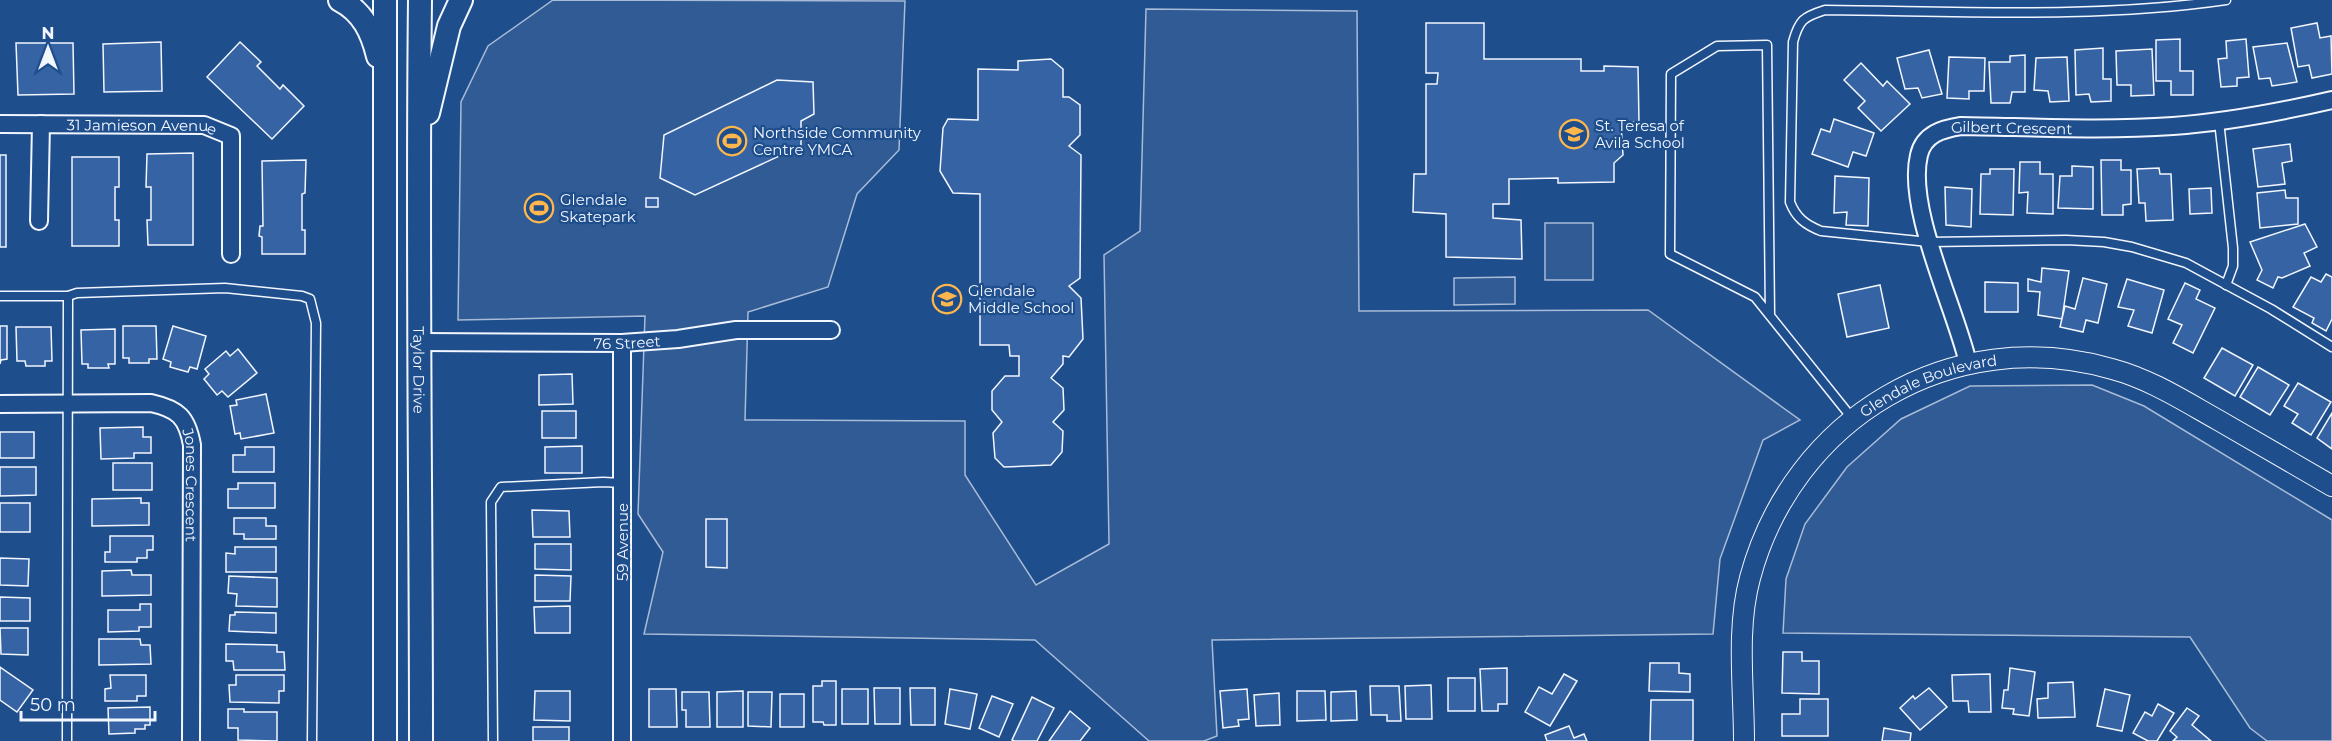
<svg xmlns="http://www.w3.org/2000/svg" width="2332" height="741" font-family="Montserrat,sans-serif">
	<rect width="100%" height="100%" fill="#1f4e8c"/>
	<g fill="#305b95" stroke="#a8bbd7" stroke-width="1.5">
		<polygon points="553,0 905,1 899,150 857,194 828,287 748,312 745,420 965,421 965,475 1036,585 1109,544 1104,255 1140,231 1146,9 1357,11 1359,311 1648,310 1800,420 1763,440 1720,559 1713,634 1212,640 1217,736 1204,741 1149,741 1035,640 644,634 663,552 638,514 645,316 458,320 461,102 488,46"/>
		<rect x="1545" y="223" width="48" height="57"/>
		<polygon points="1515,277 1515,304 1454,305 1454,278"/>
		<polygon points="2092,385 2144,406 2332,520 2332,741 2267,741 2250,728 2190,637 1783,633 1786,579 1805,524 1847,467 1901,419 1970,386"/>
	</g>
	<g fill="#3563a3" stroke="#f2f6ff" stroke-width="1.5">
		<polygon points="1426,23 1484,23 1484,59 1581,59 1581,71 1604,71 1604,66 1638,67 1639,122 1621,123 1623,155 1614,163 1614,182 1558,183 1558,178 1509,179 1509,204 1493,204 1493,218 1521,220 1522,259 1446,257 1446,214 1413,212 1414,174 1426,174 1426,84 1437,84 1438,73 1426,73"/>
		<polygon points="2317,23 2320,38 2331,36 2332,74 2312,78 2309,65 2298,67 2291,28"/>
		<polygon points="2180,39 2180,71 2193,71 2193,95 2171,95 2171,81 2156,81 2156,40"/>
		<polygon points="2246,39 2249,77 2237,78 2237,86 2221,87 2218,59 2227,58 2226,41"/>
		<polygon points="161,42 162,91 104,92 103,44"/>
		<polygon points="240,42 261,62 257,66 280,89 283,85 304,106 272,139 207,77"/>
		<polygon points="16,43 73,43 74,94 18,95"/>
		<polygon points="2287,43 2297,82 2272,86 2270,78 2259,79 2253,47"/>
		<polygon points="2103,48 2103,79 2111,79 2111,101 2091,102 2089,94 2076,95 2075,50"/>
		<polygon points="2152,49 2154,95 2131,96 2131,85 2117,85 2116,51"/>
		<polygon points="1929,50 1942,94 1922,98 1918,88 1905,89 1897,58"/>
		<polygon points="2025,55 2025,92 2012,92 2010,103 1991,103 1989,62 2010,62 2010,56"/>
		<polygon points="1949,57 1985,58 1984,91 1969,91 1969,99 1947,98"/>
		<polygon points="2067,57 2069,101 2050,102 2048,91 2034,90 2036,58"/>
		<polygon points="1051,59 1063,69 1063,97 1069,97 1080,105 1080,135 1069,146 1081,155 1080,278 1069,286 1081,298 1083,339 1069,357 1063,356 1063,364 1051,378 1063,388 1064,410 1053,422 1063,431 1062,452 1051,465 1004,467 995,458 993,433 1002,422 992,410 992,391 1005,376 1019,376 1019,356 1010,356 1009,345 980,345 980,194 953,193 940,171 943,128 948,119 978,120 978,69 1018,70 1018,61"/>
		<polygon points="1861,63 1883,86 1887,81 1910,104 1881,131 1858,108 1865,101 1844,80"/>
		<polygon points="777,80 813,82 814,114 801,121 801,146 695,195 660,178 664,135"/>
		<polygon points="1834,119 1874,133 1866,156 1853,152 1848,167 1812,154 1821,129 1830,132"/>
		<polygon points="2290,144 2292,161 2282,163 2285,184 2258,187 2253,149"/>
		<polygon points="193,153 193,245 148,245 147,220 151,220 151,187 146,187 147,154"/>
		<rect x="0" y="155" width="6" height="92"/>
		<polygon points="72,157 119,157 119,187 115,187 115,220 119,220 119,246 72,246"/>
		<polygon points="306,160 305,193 302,194 302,230 305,230 305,254 262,254 262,237 259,236 260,226 263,226 262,161"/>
		<polygon points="2101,160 2121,160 2121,170 2131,170 2131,204 2123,205 2123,215 2102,215"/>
		<polygon points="2020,162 2040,162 2040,174 2053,174 2053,214 2027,213 2028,192 2019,193"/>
		<polygon points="2072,166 2093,167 2093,209 2058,208 2060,176 2072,176"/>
		<polygon points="2159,168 2160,174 2171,174 2173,220 2146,221 2145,203 2139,203 2137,169"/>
		<polygon points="1990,169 2014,169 2013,215 1980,214 1981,174 1990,174"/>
		<polygon points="1835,176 1869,178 1868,226 1846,225 1847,212 1834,213"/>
		<polygon points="1945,187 1972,189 1971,227 1946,225"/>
		<polygon points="2211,188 2212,213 2190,214 2189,189"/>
		<polygon points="2285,190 2286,198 2298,198 2298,224 2260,228 2257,193"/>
		<rect x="646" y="198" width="12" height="9"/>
		<polygon points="2305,224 2317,247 2304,253 2310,266 2282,278 2278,277 2273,288 2257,280 2262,270 2250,242"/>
		<polygon points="2042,268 2069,271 2062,319 2038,315 2040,292 2028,291 2028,279 2041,282"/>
		<polygon points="2326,274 2332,277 2332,319 2326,331 2312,323 2314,318 2293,307 2311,277 2321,282"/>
		<polygon points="2083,278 2107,284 2098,323 2086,320 2083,332 2060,327 2065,306 2075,309"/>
		<polygon points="2127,279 2164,290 2152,333 2128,326 2134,310 2118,307"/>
		<polygon points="1985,282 2018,283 2018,312 1985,312"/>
		<polygon points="2185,283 2200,290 2196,299 2215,308 2193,353 2173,343 2182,325 2168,319"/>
		<polygon points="1880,285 1889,328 1847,337 1838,294"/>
		<polygon points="0,326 7,326 7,359 1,360 0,364"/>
		<polygon points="123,326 156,326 157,359 149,359 149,363 129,363 129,358 123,358"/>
		<polygon points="173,326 206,336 197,369 190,367 188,372 170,367 171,362 163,359"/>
		<polygon points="16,327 51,327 52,361 45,361 45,366 26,366 25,361 17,361"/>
		<polygon points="115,329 115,364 108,364 109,368 88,368 88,364 82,364 81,330"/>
		<polygon points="2222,348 2253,365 2235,396 2204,378"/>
		<polygon points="238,349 257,373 228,397 222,391 217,395 204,379 209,374 205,369 226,351 230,356"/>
		<polygon points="2258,367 2289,385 2270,415 2240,397"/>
		<polygon points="572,374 573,404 539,405 539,375"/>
		<polygon points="2298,383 2331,402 2311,435 2292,423 2298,414 2284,406"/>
		<polygon points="266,394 274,433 241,439 240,433 235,434 230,406 237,405 236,400"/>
		<rect x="542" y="411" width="34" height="27"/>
		<polygon points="2332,413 2332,449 2317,438"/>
		<polygon points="143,427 143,437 151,437 151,453 134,453 134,458 101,459 100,428"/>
		<rect x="0" y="432" width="34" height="26"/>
		<polygon points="582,446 582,473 545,473 545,447"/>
		<polygon points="245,447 274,447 274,472 233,472 233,455 245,455"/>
		<rect x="113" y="463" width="39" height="27"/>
		<polygon points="0,467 36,467 36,495 0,496"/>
		<polygon points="238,483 275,483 275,508 228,508 228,489 238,489"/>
		<polygon points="141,498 141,503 149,503 149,525 92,526 92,499"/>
		<rect x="0" y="503" width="30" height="29"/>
		<polygon points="532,510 569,511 570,537 533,537"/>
		<polygon points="234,518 266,518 266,526 276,526 276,539 244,539 244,534 234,534"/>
		<polygon points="706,519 727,519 727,568 706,567"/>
		<polygon points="110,536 153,536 153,550 147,550 147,558 137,558 137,562 105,562 105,552 110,552"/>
		<polygon points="535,544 571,544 571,570 535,569"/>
		<polygon points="235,547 276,547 276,572 226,572 226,553 235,554"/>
		<polygon points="0,558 29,559 28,586 0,585"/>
		<polygon points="131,570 132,575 151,575 151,595 102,596 102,571"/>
		<polygon points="535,575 571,576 570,601 535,601"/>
		<polygon points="229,576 277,578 277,607 236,606 237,594 228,593"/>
		<polygon points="0,597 30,598 30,621 0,621"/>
		<polygon points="140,604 151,604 151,627 139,627 139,631 108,632 108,610 140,610"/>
		<polygon points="570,606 570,633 535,633 534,607"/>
		<polygon points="235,612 276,613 276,633 229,631 230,615 235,615"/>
		<polygon points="0,628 28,628 28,655 1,654"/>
		<polygon points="99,639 140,639 141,645 150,645 151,664 99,665"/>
		<polygon points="226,644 277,645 277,652 284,652 285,670 234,670 233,661 226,661"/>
		<polygon points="1783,652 1802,652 1802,661 1819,661 1819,694 1782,693"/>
		<polygon points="1650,663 1679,663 1679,673 1690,674 1690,692 1649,691"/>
		<polygon points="0,667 33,690 17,712 0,700"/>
		<polygon points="1507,668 1507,704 1498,704 1498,711 1482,711 1480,669"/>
		<polygon points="2010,668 2035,672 2029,716 2013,714 2014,709 2002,708 2004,690 2008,690"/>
		<polygon points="1564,674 1577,681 1550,726 1525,712 1539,687 1552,694"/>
		<polygon points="1990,674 1991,712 1969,712 1968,701 1953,701 1952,675"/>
		<polygon points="110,675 146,675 146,696 137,696 137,701 105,701 105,689 111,688"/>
		<polygon points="236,675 284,675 284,691 279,691 279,703 230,702 229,685 236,685"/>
		<rect x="1448" y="678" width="27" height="33"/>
		<polygon points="822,681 836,681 836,725 824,725 823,722 813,722 813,686 822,686"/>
		<polygon points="2073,682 2075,717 2038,718 2037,699 2048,698 2048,683"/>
		<polygon points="1431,685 1432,719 1406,719 1405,686"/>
		<polygon points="1370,686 1399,686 1401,721 1387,721 1387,715 1371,715"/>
		<polygon points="874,688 900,688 900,724 875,724"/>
		<polygon points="910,688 935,688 935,725 911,725"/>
		<polygon points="1929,688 1947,707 1920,730 1900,708 1913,696 1915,699"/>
		<polygon points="649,689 676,689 677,727 649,727"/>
		<rect x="842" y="689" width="26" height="35"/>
		<polygon points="950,689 977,694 970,729 945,724"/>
		<polygon points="1247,689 1249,719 1238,720 1239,726 1223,728 1220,691"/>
		<polygon points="2105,689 2130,695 2122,731 2097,726"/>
		<polygon points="535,691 570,691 570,721 534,720"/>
		<polygon points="743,691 743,727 717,727 717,692"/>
		<polygon points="1297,691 1325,691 1326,720 1297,721"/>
		<polygon points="1356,691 1357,720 1331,721 1331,692"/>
		<polygon points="682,692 709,692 710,727 686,727 686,710 682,710"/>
		<polygon points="748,692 772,692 771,727 748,726"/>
		<polygon points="1279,693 1280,725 1256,726 1254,695"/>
		<rect x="780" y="694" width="24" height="33"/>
		<polygon points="992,696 1013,704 999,737 979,728"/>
		<polygon points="1032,697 1054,708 1037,741 1014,741 1012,740"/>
		<polygon points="1800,699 1828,699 1828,736 1782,736 1782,714 1800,714"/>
		<polygon points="1651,700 1693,700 1693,741 1650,741"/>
		<polygon points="2158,704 2174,713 2157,741 2148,741 2133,733 2145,712 2152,716"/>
		<polygon points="150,707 150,725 145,725 145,729 135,729 135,733 109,734 108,708"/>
		<polygon points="2187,708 2199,716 2192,725 2211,741 2173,741 2177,737 2170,731"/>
		<polygon points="228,709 244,709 244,712 277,712 277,741 238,740 238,728 228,728"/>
		<polygon points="1070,711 1090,728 1080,741 1049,741"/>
		<polygon points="1569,726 1574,738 1584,734 1587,741 1547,741 1545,735"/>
		<rect x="533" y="727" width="36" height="14"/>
		<polygon points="1884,728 1911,733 1910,741 1882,741"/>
	</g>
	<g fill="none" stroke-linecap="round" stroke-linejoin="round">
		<g stroke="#f2f6ff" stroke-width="11">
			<g id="service">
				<path d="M2226,0C2096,19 1956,11 1825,10C1803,17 1799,20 1793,42L1790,202C1796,218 1806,225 1821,231L1929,242L2066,240L2104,242L2132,247L2186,263L2271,309L2332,347"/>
				<polyline points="2219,121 2233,248 2233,266 2226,285"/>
				<polyline points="0,296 68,296 77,293 225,288 302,296 310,299 316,323 312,741"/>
				<polyline points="1770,315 1767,45 1717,46 1671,74 1670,254 1755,297 1852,418"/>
				<polyline points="67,741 68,296"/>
				<polyline points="493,741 491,502 501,487 603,482 622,483"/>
			</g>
		</g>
		<g stroke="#f2f6ff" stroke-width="20">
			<g id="minor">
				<path id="s1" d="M0,124L204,125L231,136V254"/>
				<polyline points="39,221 41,124"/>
				<path id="s2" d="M421,342L622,343L678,339L736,330H831"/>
				<path id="s3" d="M1968,363C1955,307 1906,209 1919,155C1924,134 1942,129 1961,126C2031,127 2103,131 2173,126C2226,122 2280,112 2332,100"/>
				<path id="s4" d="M0,404L151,403C178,409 187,417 192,445L191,741"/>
				<polyline points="622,741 622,343"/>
			</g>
		</g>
		<g stroke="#f2f6ff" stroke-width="22">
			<g id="tertiary">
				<path id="s5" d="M1744,741C1744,688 1736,629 1750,578C1793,418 1951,323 2112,369C2150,379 2184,401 2218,420C2256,442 2294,464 2332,486"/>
			</g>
		</g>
		<g stroke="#f2f6ff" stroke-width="26">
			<g id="secondary">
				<path d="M340,0C363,12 372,32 378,56"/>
				<path id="s6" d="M420,0C417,247 421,494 421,741"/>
				<polyline points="428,113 449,26 461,0"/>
				<polyline points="385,741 385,0"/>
			</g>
		</g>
		<use href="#service" stroke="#1f4e8c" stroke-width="8"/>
		<use href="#minor" stroke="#1f4e8c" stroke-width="16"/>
		<use href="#tertiary" stroke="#1f4e8c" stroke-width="20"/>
		<use href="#secondary" stroke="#1f4e8c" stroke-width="22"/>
	</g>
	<defs>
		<g id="school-ring" transform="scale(1.5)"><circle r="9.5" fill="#1f4e8c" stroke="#ffb74d" stroke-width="1.5"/><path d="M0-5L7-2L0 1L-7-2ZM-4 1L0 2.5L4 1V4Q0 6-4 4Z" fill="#ffb74d"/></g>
		<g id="stadium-ring" transform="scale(1.5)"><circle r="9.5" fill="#1f4e8c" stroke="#ffb74d" stroke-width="1.5"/><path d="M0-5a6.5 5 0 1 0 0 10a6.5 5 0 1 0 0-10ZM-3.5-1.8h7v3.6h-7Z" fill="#ffb74d"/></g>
	</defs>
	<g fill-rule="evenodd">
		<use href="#school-ring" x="1574" y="134"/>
		<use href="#stadium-ring" x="732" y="141"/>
		<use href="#stadium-ring" x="539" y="208"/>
		<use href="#school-ring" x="947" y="299"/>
	</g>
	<g text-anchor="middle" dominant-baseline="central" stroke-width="4.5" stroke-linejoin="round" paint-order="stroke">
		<g font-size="15" fill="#f2f6ff" stroke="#1f4e8c" text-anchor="start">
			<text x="1595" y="125">St. Teresa of<tspan x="1595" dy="17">Avila School</tspan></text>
			<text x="753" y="132">Northside Community<tspan x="753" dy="17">Centre YMCA</tspan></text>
			<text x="560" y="199">Glendale<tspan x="560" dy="17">Skatepark</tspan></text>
			<text x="968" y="290">Glendale<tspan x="968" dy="17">Middle School</tspan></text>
		</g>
		<g font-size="15" fill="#f2f6ff" stroke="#1f4e8c">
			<text stroke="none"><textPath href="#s3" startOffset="321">Gilbert Crescent</textPath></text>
			<text stroke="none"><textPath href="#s1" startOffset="142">31 Jamieson Avenue</textPath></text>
			<text stroke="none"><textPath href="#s2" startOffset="206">76 Street</textPath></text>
			<text stroke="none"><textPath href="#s6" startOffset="370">Taylor Drive</textPath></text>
			<text stroke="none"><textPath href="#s5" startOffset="440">Glendale Boulevard</textPath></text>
			<text stroke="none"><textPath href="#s4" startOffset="255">Jones Crescent</textPath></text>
			<text transform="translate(622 542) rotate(-90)">59 Avenue</text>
		</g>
	</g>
	<g transform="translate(48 48)" stroke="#1f4e8c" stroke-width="4.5" paint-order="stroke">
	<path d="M0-4.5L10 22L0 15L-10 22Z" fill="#f2f6ff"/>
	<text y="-9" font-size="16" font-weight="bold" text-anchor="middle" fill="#f2f6ff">N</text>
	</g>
	<path d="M21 711v9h134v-9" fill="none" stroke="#f2f6ff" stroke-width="3"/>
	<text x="30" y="711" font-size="18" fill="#f2f6ff" stroke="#1f4e8c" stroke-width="4.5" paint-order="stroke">50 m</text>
</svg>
